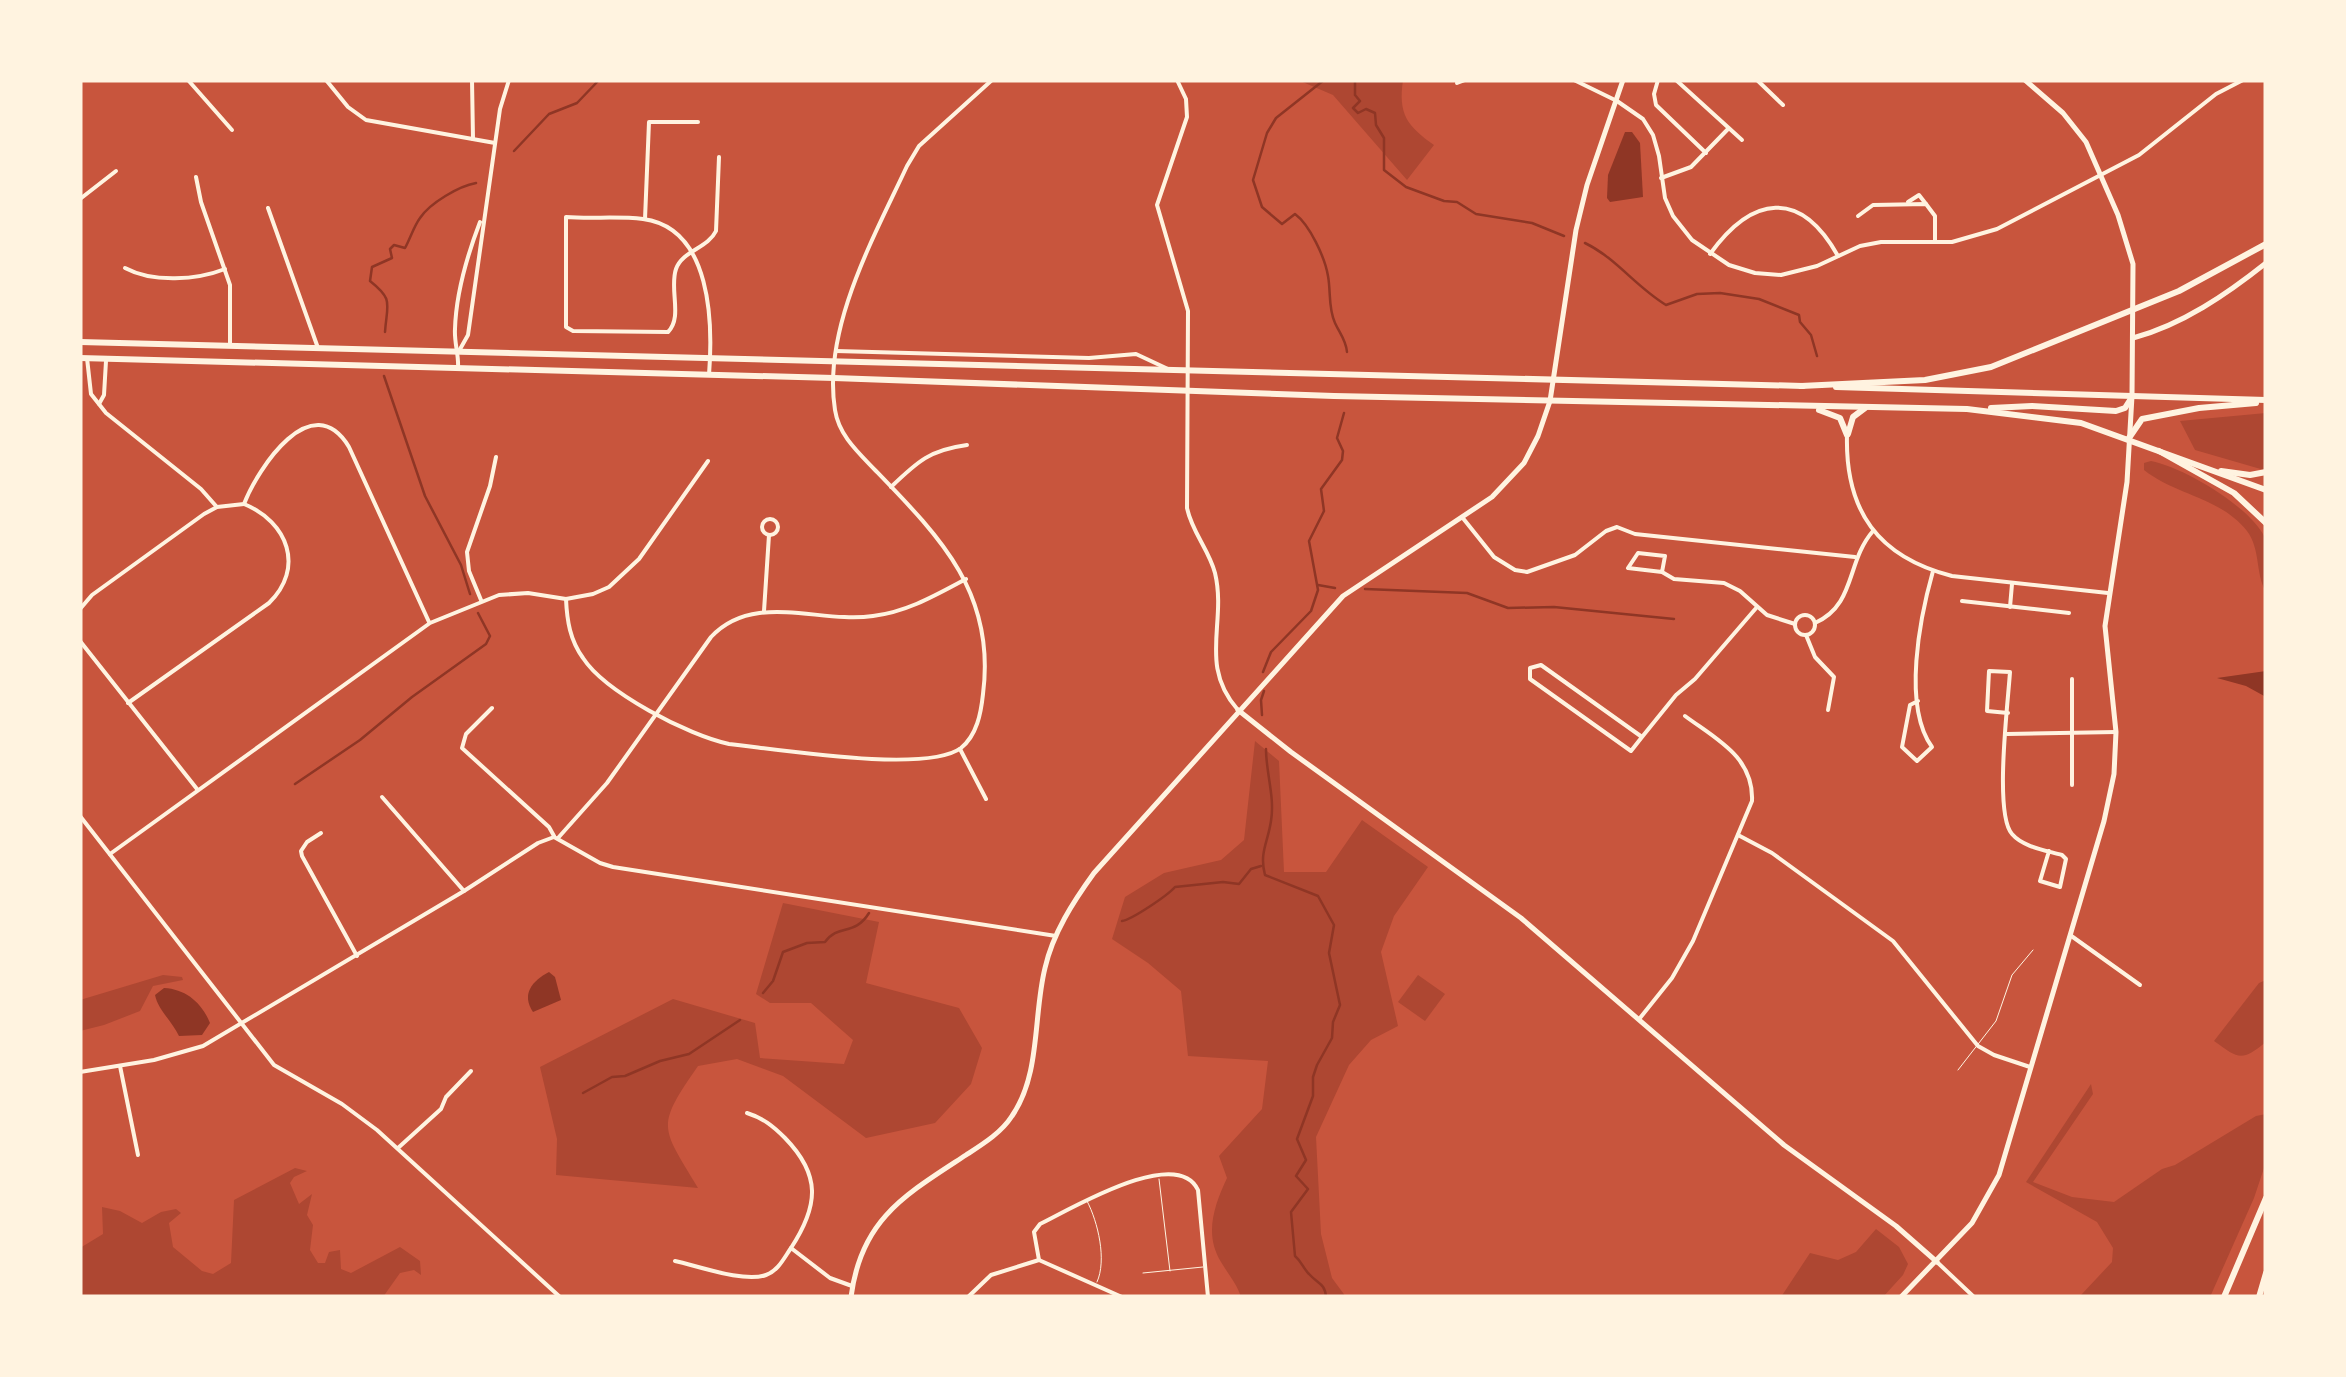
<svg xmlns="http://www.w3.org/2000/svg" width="2346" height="1377" font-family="Arial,sans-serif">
	<rect width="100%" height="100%" fill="#c8553d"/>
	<g fill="#ae4732">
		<path d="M1298,80H1403C1398,114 1407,126 1434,145L1407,180L1333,95Z"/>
		<polygon points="2266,413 2264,470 2195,450 2180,421"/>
		<path d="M2151,461C2183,467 2249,506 2264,536C2271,549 2266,577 2266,592C2255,573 2261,550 2247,531C2220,497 2177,496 2144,470V463Z"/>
		<path d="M1255,741L1279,761L1284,872H1326L1362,820L1428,867L1394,916L1381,952L1398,1026L1371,1040L1349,1065L1316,1137L1321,1234L1332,1278L1346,1297H1241C1237,1284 1228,1274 1221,1262C1204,1234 1214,1206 1227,1178L1219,1156L1262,1109L1268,1061L1188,1056L1181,991L1148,963L1112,939L1125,897L1164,873L1221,860L1244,840Z"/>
		<path d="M783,903L879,922L866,983L959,1008L982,1048L971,1084L935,1123L866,1138L783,1076L737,1059L698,1066C655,1128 661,1126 698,1188L556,1175L557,1139L540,1067L673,999L755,1023L760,1058L844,1064L853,1040L811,1003H770L756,994Z"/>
		<polygon points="163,975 182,977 183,980 153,986 140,1011 104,1025 80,1031 80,1000"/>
		<polygon points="1418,975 1445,994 1425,1021 1398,1002"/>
		<path d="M2266,980V1042C2241,1062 2239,1059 2214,1041L2259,983Z"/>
		<polygon points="2091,1084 2093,1094 2033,1182 2072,1197 2114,1202 2162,1169 2175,1165 2256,1116 2266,1114 2266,1162 2254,1198 2210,1297 2081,1295 2112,1262 2113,1248 2097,1222 2026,1182"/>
		<polygon points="295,1168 307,1171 294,1177 290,1183 299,1204 312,1194 307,1215 313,1225 310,1250 318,1263 325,1263 329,1252 340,1250 341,1269 351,1273 400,1247 420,1261 421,1275 414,1270 400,1273 383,1297 80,1297 80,1248 103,1234 102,1207 120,1211 142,1223 161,1212 176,1209 181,1213 169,1223 173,1247 202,1271 213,1274 231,1263 234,1200"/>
		<polygon points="1876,1229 1899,1247 1908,1264 1903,1275 1883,1297 1781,1297 1810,1253 1838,1260 1856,1252"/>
	</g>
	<g fill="#8f3625">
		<polygon points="1625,132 1632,132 1640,143 1643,197 1610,202 1607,198 1608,175"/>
		<polygon points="2266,671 2266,697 2246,686 2217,678"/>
		<path d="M549,972L555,977L561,1000L533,1012C521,994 532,981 549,972Z"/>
		<path d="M164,988C186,989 202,1003 210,1023L202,1035L179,1036C172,1021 158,1010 155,995Z"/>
	</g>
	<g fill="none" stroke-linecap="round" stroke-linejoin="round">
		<g stroke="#8f3625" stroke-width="2.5">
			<path d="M1324,80L1276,118L1267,133L1253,180L1262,207L1282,224L1295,214C1310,225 1325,258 1328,276C1331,292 1328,308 1335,323C1340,334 1346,340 1347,352"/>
			<polyline points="1355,80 1355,95 1360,101 1353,108 1358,113 1366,109 1375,113 1376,125 1384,138 1384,170 1406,187 1444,201 1457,202 1476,214 1532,223 1564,236"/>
			<polyline points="514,151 549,114 577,103 599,80"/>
			<path d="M1585,243C1616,258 1636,287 1666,305L1697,294L1720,293L1759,299L1799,315L1800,322L1811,335L1817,356"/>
			<path d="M385,332C387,303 394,300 370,281L372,267L392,258L390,249L394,245L405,248C410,239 414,226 420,218C430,203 459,186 476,183"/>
			<polyline points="384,376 425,496 461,565 470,594"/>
			<polyline points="1318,585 1335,588"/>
			<polyline points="1365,589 1467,593 1508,608 1554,607 1674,619"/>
			<polyline points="1263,672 1271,652 1311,611 1318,590 1309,541 1324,511 1321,489 1342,460 1343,451 1337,438 1344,413"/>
			<polyline points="1262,715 1261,700 1264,691"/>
			<path d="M1266,749C1266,773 1275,797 1271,821C1268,842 1259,853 1265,875L1318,896L1334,925L1329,953L1340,1005L1333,1022L1332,1038L1317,1065L1313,1077V1096L1297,1139L1306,1160L1296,1176L1308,1189L1291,1212L1295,1256C1302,1262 1303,1268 1309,1274C1318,1284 1325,1283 1326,1297"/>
			<polyline points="295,784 360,740 412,697 486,644 490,636 478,613"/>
			<path d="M1122,921C1131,920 1167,896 1175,887L1223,882L1239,884L1251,869L1261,866"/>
			<path d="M763,993L773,981L783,952L807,943L825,942C839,923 854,937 869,913"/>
			<polyline points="583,1093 612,1077 625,1076 660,1061 689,1054 740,1020"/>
		</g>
		<g stroke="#fff3e0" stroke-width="1">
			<polyline points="1958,1070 1996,1021 2012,975 2033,950"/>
			<polyline points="1159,1179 1170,1271"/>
			<path d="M1087,1201C1098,1222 1107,1260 1097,1282"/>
			<polyline points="1143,1273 1203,1267"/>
		</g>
		<g stroke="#fff3e0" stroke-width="4">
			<polyline points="188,80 232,130"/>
			<polyline points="326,80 348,107 366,120 495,143"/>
			<polyline points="472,80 473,139"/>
			<path d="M1177,80L1186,99L1187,117L1157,205L1188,311L1187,508C1192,532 1209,550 1215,573C1227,623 1198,665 1238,710"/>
			<polyline points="1574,80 1617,101 1643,119 1653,135 1659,156 1665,198 1673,216 1692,240 1729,265 1755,273 1781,275 1817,266 1860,246 1881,242 1952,242 1997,229 2139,155 2216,94 2243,80"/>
			<polyline points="1658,80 1654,94 1656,105 1706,153"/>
			<polyline points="1676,80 1742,140"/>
			<polyline points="1757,80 1783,105"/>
			<polyline points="1457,83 1465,80"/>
			<polyline points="196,177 201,202 230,285 230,345"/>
			<polyline points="1661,178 1691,167 1728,129"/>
			<polyline points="80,199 116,171"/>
			<polyline points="1908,202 1919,195 1926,204"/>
			<polyline points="268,208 318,348"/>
			<polyline points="1858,216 1873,205 1926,204 1935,216 1935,242"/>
			<polyline points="645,219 649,122 698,122"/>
			<path d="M1710,254C1752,196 1800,188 1838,256"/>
			<path d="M125,268C153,283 197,280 225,269"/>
			<polyline points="459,351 468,335 500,109 509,80"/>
			<polyline points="836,351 1089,358 1136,354 1168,369"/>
			<polyline points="87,358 91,394 106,413 201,489 216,506"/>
			<path d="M458,368C459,355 454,342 455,329C456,293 467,256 480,222"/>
			<path d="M709,375C713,324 712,228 643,219C618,216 591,219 566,217V327L573,331L668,332C683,317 669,289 676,269C682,251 708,248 716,231L719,157"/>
			<polyline points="99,404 104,395 106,361"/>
			<path d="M1847,435C1845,511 1878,557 1952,576L2108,593"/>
			<path d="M891,487C918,461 930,450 967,445"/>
			<polyline points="1462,517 1494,557 1515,570 1527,572 1575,555 1606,531 1617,527 1635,534 1855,557"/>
			<circle cx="770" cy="527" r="8"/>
			<polyline points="1662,572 1665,556 1638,553 1628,568 1662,572 1674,579 1724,583 1740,591 1767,615 1795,624"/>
			<path d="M566,599C567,621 570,640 583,658C605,692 689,736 729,744C776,749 926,774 961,748C977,735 981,713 983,694C996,594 941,538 876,471C859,453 839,436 835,410C822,329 874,237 907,166L919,146L992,80"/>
			<polyline points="481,600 469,571 467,552 490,486 496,457"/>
			<polyline points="1962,601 2069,613"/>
			<polyline points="2010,607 2012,584"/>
			<path d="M80,609L92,595L204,514L217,507L244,504C258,468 312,386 349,447L429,622"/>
			<polyline points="764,611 769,535"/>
			<circle cx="1805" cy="625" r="10"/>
			<path d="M1815,623C1856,605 1846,562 1873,531"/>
			<polyline points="1806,635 1815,657 1834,677 1828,710"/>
			<polyline points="80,641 197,789"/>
			<polyline points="2072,679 2072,785"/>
			<path d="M1918,701L1910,705L1902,747L1917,761L1932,747C1902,706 1920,617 1933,571"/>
			<path d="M128,703L269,603C305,568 288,522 244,504"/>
			<polyline points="492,708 466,734 462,748 549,827 554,836"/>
			<path d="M2008,713L1987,711L1989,671L2010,672C2008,703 1994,814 2012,834C2023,847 2045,850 2062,855L2066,859L2060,887L2040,881L2049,851"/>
			<polyline points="2007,734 2116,732"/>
			<polyline points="1642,737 1631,751 1530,679 1530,668 1541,665 1642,737 1676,695 1695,679 1757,607"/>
			<polyline points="960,749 986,799"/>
			<polyline points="382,797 464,891"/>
			<polyline points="80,816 274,1065 342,1104 377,1130 560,1297"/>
			<polyline points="321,833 307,842 301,851 302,856 357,956"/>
			<polyline points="1738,835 1772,853 1893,941 1978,1046 1994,1055 2030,1067"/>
			<path d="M558,838L607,783L711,637C754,591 819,624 873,616C907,612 936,595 966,579"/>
			<polyline points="110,854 430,623 499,595 528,593 566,599 593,594 609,587 639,559 708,461"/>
			<polyline points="2070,935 2140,985"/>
			<path d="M1640,1018L1672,978L1693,941L1752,801C1754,757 1716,739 1685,716"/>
			<polyline points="120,1066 138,1155"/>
			<polyline points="80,1072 154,1060 203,1046 464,891 538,843 554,837 600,863 613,867 1056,936"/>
			<polyline points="398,1148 441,1109 446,1097 471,1071"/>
			<polyline points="791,1248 830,1278 852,1286"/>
			<path d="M1039,1260L1034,1232L1040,1224C1071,1209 1177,1145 1198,1190L1208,1297"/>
			<path d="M675,1261C698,1266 744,1283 766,1275C778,1271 784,1258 791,1248C819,1205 821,1175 785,1138C773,1126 763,1118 747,1113"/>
			<polyline points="1937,1262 1974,1297"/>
			<polyline points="968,1297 991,1275 1039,1260 1122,1297"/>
		</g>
		<g stroke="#fff3e0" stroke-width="5">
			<path d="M2133,338C2182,325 2227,294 2266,263"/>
			<polyline points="1238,710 1291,752 1521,918 1784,1145 1896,1226 1937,1262"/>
			<polyline points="1901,1297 1972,1223 1999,1175 2104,821 2114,774 2116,732 2105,626 2127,482 2132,396 2133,264 2118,215 2086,142 2063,113 2025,80"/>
		</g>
		<path stroke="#fff3e0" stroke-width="5" d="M851,1297C861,1219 905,1195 966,1155C983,1144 1001,1133 1012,1116C1041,1074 1033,1016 1045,968C1053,933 1073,902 1094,873L1343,596L1492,497L1524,463L1538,436L1550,401L1576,230L1587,185L1623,80"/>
		<g stroke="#fff3e0" stroke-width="6">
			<polyline points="80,342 1803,386"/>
			<polyline points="80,358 834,378 1334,396 1967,409 2081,423 2266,490"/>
			<polyline points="1836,387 2266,400"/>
			<polyline points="1991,408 2032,406 2116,411 2125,408 2132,397"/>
			<polyline points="1819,410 1840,418 1847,435"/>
			<polyline points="1848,434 1853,417 1865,408"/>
			<polyline points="2129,438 2142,419 2199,408 2256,403"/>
			<polyline points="2221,471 2250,475 2266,472"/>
		</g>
		<g stroke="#fff3e0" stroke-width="6">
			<polyline points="1801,386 1925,380 1991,367 2179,291 2266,244"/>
			<polyline points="2159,451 2234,493 2266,523"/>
			<polyline points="2224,1297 2266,1198"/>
			<polyline points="2259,1297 2266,1273"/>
		</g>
	</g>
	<rect width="2346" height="1377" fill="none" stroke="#fff3e0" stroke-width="165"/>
</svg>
